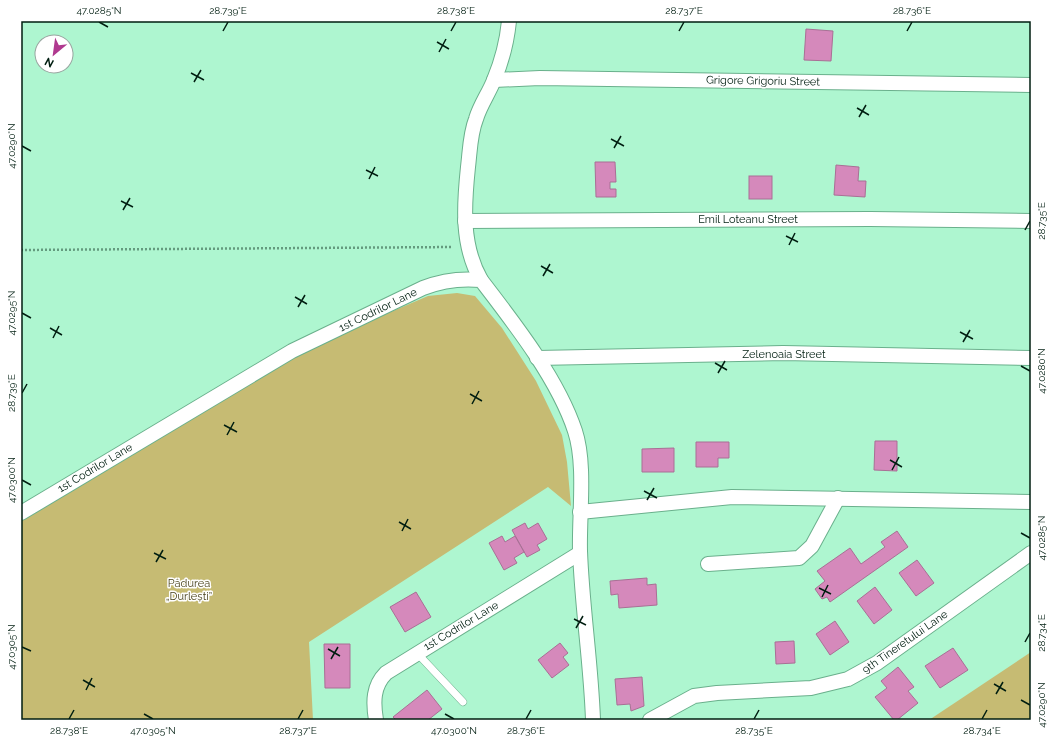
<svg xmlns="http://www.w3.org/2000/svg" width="1052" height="741" font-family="Raleway,sans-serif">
	<rect width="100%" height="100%" fill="#aef6d0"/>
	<g fill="#c6bb73">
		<polygon points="457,293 475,296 502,328 536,381 562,435 567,462 571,506 548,487 309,642 313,720 21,720 21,519 311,346 428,296"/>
		<polygon points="1031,652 1031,720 929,720"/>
	</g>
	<g fill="#d589bb" stroke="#a96f95">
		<polygon points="806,29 833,31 831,61 804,60"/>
		<polygon points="595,162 615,162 616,182 610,182 610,189 616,189 616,197 596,197"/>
		<polygon points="836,165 859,167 858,181 866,181 865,197 834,195"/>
		<rect x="749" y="176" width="23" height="23"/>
		<polygon points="875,441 897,441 897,471 874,470"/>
		<polygon points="696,442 729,442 729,458 718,458 718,467 696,467"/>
		<polygon points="674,448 674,472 642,472 642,449"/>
		<polygon points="525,523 528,529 538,523 547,539 537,545 540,550 527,557 512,530"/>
		<polygon points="897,531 908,547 830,602 827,597 822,599 815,589 825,581 817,571 850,548 861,564 885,547 881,542"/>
		<polygon points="502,536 505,542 515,536 524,552 514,558 517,563 504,570 489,543"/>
		<polygon points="917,560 934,583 916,596 899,573"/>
		<polygon points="647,578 647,585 656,584 657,605 619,608 618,594 611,595 610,581"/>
		<polygon points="875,587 892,610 874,624 857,601"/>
		<polygon points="416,592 431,617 405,632 390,607"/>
		<polygon points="835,621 849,642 830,655 816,634"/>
		<polygon points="794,641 795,663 776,664 775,642"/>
		<polygon points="560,643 568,653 563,657 569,665 552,678 538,660"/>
		<polygon points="324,644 350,644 350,688 325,688"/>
		<polygon points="953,648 968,670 940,688 925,666"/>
		<polygon points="898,667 914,687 908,691 918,703 897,720 894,720 875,697 887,688 881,681"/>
		<polygon points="642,677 644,706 631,711 630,704 617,705 615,679"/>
		<polygon points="427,690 442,709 428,720 396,720 393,717"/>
	</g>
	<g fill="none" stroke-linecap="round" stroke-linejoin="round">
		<g stroke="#6ab08c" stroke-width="8">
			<polyline id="service" points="417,653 463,702"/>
		</g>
		<g stroke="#6ab08c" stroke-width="16">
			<g id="minor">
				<polyline points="494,80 540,78 1031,85"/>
				<polyline points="465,221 870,219 1031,221"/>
				<path d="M481,280C461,245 464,205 468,167C470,151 470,134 476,119C480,105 489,93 494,80C502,61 507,41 509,21"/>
				<polyline points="537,358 783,353 1031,358"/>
				<polyline points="580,512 732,497 1031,502"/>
				<path d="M21,513L292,351L423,288C443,280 460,278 481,280C514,323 558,379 575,431C586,464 579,515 580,551C582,607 591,663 593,720"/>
				<polyline points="708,564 799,558 812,546 838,498"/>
				<path d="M376,720C373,702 373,686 386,673L580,553"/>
				<polyline points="650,720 694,696 717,693 811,688 848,679 877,663 1031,553"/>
			</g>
		</g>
		<polyline stroke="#649a7e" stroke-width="2.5" stroke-dasharray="2 2" stroke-linecap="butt" points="21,250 453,247"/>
		<use href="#service" stroke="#fff" stroke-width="7"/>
		<use href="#minor" stroke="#fff" stroke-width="14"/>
	</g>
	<path fill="none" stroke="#011e11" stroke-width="1.5" d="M99,22L108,27M223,31L228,22M451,31L456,22M679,31L684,22M907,31L912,22M437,42L449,49M439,52L446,39M191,73L204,80M194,82L201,70M857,108L869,115M859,117L866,105M611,139L624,146M22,146L31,151M614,148L621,136M366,170L378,176M369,179L375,167M121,201L133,207M123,210L130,198M1025,230L1030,221M786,236L798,242M789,245L795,233M541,266L553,273M543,276L550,264M295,297L307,304M298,307L305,295M22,313L31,318M50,328L62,335M960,332L973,339M53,338L59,326M963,342L970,330M715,363L727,370M1021,366L1030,371M718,373L725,361M22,393L27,384M470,394L482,401M472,404L479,391M224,425L237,432M227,435L234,422M890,460L902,467M892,470L899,457M22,480L31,485M644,491L657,498M647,500L654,488M399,522L411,529M402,531L408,519M1021,533L1030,538M154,553L166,559M156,562L163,550M819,588L831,594M822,597L828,585M574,619L586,625M576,628L583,616M1025,642L1030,633M22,647L31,651M328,649L340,656M331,659L338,647M83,680L95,687M994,684L1006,691M86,690L92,678M996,694L1003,682M1021,700L1030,705M144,714L153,719M445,714L454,719M69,719L74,710M298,719L303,710M526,719L531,710M754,719L759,710M982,719L987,710"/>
	<g text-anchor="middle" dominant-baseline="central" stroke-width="3" stroke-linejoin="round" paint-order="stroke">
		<g font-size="11" fill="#011e11" stroke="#fff">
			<text transform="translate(763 81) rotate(1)">Grigore Grigoriu Street</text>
			<text x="748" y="219">Emil Loteanu Street</text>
			<text transform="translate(378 310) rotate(-26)">1st Codrilor Lane</text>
			<text x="784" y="354">Zelenoaia Street</text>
			<text transform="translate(95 468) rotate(-31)">1st Codrilor Lane</text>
			<text transform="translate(461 626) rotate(-31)">1st Codrilor Lane</text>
			<text transform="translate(905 642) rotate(-35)">9th Tineretului Lane</text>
		</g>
		<g font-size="11" fill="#49431d" stroke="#fff">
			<text x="189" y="583">Pădurea<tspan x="189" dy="13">„Durlești”</tspan></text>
		</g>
	</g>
	<rect width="1052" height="741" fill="none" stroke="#ffffff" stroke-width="44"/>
	<g transform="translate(54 54) rotate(209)"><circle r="19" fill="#ffffff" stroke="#99a5a0"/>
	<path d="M0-3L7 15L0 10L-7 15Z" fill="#b0398f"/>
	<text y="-6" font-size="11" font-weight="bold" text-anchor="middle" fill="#011e11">N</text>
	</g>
	<rect x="22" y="22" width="1008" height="697" fill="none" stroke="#011e11" stroke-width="1.5"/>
	<g font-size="10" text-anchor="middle" fill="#011e11">
		<text x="99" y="14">47.0285°N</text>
		<text x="228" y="14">28.739°E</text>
		<text x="456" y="14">28.738°E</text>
		<text x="684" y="14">28.737°E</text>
		<text x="912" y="14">28.736°E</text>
		<text transform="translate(11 146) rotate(-90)" y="4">47.0290°N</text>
		<text transform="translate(1041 221) rotate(-90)" y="4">28.735°E</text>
		<text transform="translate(11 313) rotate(-90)" y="4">47.0295°N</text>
		<text transform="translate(1041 371) rotate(-90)" y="4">47.0280°N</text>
		<text transform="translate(11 393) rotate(-90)" y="4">28.739°E</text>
		<text transform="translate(11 480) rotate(-90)" y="4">47.0300°N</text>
		<text transform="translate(1041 538) rotate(-90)" y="4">47.0285°N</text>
		<text transform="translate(1041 633) rotate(-90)" y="4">28.734°E</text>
		<text transform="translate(11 647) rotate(-90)" y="4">47.0305°N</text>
		<text transform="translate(1041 705) rotate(-90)" y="4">47.0290°N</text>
		<text x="69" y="734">28.738°E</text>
		<text x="153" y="734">47.0305°N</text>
		<text x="298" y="734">28.737°E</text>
		<text x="454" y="734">47.0300°N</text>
		<text x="526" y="734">28.736°E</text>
		<text x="754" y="734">28.735°E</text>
		<text x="982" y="734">28.734°E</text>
	</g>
</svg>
